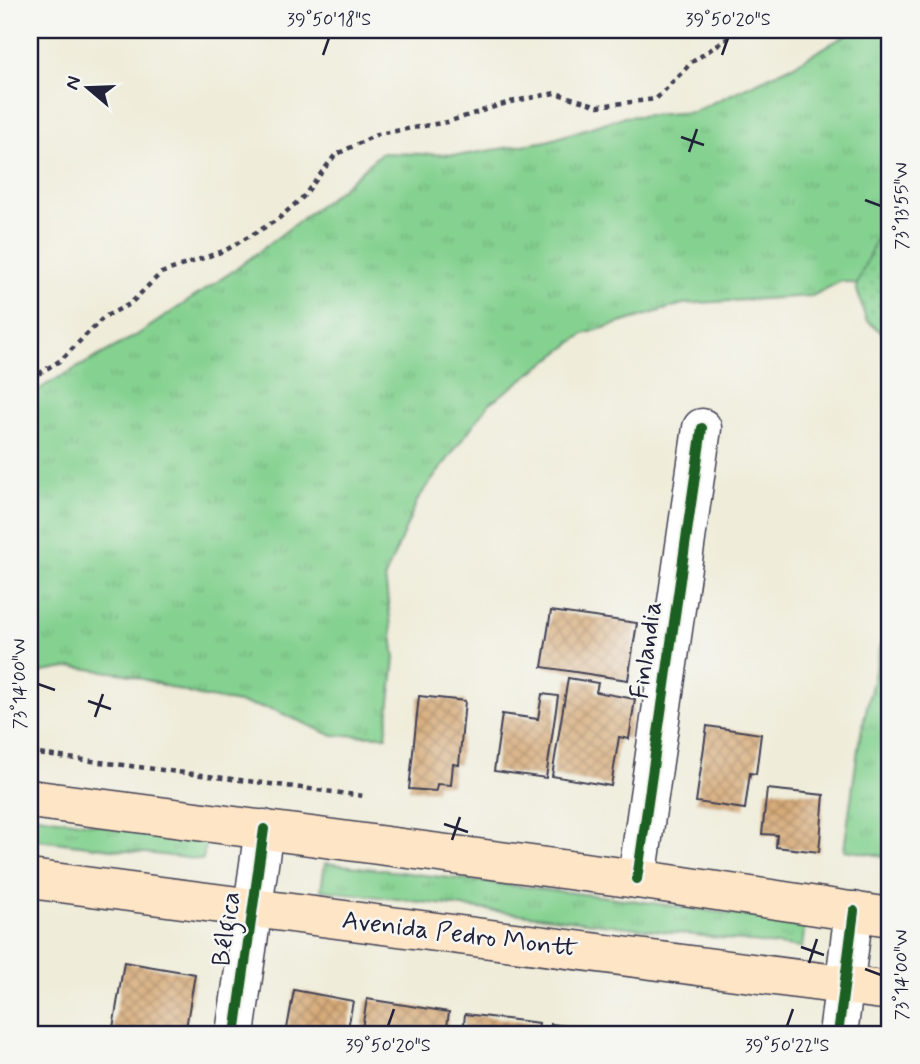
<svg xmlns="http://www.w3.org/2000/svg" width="920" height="1064" font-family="Mynerve,sans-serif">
	<defs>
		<pattern id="grass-tufts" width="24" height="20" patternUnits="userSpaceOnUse" patternTransform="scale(1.75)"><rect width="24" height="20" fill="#84d190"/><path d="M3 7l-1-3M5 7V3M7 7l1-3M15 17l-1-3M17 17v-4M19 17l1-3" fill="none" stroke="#72b37d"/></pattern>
		<pattern id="park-dots" width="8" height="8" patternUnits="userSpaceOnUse" patternTransform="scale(1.75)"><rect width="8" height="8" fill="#84d190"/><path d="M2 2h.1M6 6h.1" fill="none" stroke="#72b37d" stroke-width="1.8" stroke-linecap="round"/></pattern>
		<pattern id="building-cross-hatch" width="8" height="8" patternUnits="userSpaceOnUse" patternTransform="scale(1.75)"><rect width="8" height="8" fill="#d6aa78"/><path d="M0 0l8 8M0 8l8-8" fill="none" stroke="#ad8a64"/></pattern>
	</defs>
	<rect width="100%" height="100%" fill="#f6f6f2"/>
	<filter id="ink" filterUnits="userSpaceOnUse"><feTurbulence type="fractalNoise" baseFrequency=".0143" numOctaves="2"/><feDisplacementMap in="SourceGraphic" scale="14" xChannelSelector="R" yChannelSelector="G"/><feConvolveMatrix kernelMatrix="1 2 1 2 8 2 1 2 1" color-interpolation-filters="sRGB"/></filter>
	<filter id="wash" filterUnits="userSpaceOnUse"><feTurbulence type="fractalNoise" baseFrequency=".00686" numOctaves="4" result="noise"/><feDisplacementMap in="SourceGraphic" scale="28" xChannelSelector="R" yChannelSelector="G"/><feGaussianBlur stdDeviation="1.57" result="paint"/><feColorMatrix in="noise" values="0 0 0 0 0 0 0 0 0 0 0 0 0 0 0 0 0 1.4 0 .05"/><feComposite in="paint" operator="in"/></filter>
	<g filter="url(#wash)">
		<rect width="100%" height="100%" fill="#efecd9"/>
		<g fill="url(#grass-tufts)" stroke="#537a66" stroke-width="2">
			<polygon points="855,30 890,30 890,291 841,281 812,296 683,304 584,334 489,404 418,499 385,577 395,659 386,736 331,735 272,709 199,696 126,674 73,667 30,674 30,396 49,383 137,335 236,269 341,189 381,153 462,155 547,141 623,117 693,112 792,66"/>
			<polygon points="890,605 890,857 844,850 859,742"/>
			<polygon points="30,815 206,840 203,860 30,839"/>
			<polygon points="325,863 608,897 805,924 802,948 321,890"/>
		</g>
		<polygon fill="url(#park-dots)" stroke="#537a66" stroke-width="2" points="890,229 890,339 866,320 856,286 875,241"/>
		<g id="blocks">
			<g fill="url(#building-cross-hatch)">
				<polygon points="551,611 637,623 628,680 542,667"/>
				<polygon points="568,678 598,683 596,692 635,699 629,739 619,737 611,786 552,776"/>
				<polygon points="542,694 558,696 546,778 494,771 502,714 538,719"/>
				<polygon points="419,696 465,701 459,765 453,764 451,785 437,784 436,791 409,789"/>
				<polygon points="707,726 761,734 756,774 750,773 745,809 696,802"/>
				<polygon points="767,789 824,795 819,852 776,847 777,835 762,834"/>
				<polygon points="124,962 195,974 185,1034 112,1034"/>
				<polygon points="294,990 353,1001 347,1034 286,1034"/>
				<polygon points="367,999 449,1012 446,1034 361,1034"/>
				<polygon points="465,1014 539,1023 538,1034 463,1034"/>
				<polygon points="551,1024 617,1033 617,1034 550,1034"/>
			</g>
		</g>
	</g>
	<g filter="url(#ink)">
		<use href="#blocks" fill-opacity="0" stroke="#414053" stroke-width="2"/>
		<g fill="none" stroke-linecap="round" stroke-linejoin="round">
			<g stroke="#414053" stroke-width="41">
				<g id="minor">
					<polyline points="637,879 702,428"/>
					<polyline points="235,1034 264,829"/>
					<polyline points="838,1034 854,911"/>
				</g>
			</g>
			<g stroke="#414053" stroke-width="41">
				<g id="secondary">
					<polyline points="30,799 637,879 890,917"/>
					<polyline points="30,879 890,991"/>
				</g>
			</g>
			<g stroke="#414053" stroke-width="4.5" stroke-dasharray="5 5" stroke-linecap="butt">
				<polyline points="30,379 61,360 104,317 130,304 161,273 226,250 277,220 303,197 335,155 378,134 447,122 510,102 555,93 598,106 656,99 692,62 740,30"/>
				<polyline points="30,753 364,796"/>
			</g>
			<use href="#minor" stroke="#fff" stroke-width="38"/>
			<use href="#secondary" stroke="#fee5c5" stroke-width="38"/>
			<g stroke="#f6f6f2" stroke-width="15">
				<g id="cycleway">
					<polyline points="637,879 702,428"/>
					<polyline points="235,1034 264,829"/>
					<polyline points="838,1034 854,911"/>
				</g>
			</g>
			<use href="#cycleway" stroke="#1b5e20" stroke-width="10"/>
		</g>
	</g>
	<path fill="none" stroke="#22223b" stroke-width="2.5" d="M323,55L329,38M722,55L728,38M681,137L704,145M689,152L697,129M865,200L881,206M38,684L55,690M88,701L111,709M95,717L103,694M444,824L468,832M452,840L460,817M801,947L824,955M809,963L817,939M865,969L881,975M388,1026L394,1009M787,1026L793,1009"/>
	<g text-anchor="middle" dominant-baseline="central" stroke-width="5" stroke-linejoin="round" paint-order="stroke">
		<g font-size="26" fill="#22223b" stroke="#f6f6f2">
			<text transform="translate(647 650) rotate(-82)">Finlandia</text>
			<text transform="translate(227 929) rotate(-82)">Bélgica</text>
			<text transform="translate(460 935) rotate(7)">Avenida Pedro Montt</text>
		</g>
	</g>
	<rect width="920" height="1064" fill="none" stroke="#f6f6f2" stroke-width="77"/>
	<g transform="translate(88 88) rotate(289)" stroke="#f6f6f2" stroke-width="5" paint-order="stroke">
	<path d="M0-5L12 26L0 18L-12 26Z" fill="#22223b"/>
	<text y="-10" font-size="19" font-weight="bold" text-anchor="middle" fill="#22223b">N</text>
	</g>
	<rect x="38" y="38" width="843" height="988" fill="none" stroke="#22223b" stroke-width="2.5"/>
	<g font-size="18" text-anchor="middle" fill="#22223b">
		<text x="329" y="25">39°50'18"S</text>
		<text x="728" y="25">39°50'20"S</text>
		<text transform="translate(901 206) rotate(-90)" y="6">73°13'55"W</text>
		<text transform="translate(19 684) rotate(-90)" y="6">73°14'00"W</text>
		<text transform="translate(901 975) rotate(-90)" y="6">73°14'00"W</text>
		<text x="388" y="1051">39°50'20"S</text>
		<text x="787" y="1051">39°50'22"S</text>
	</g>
</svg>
